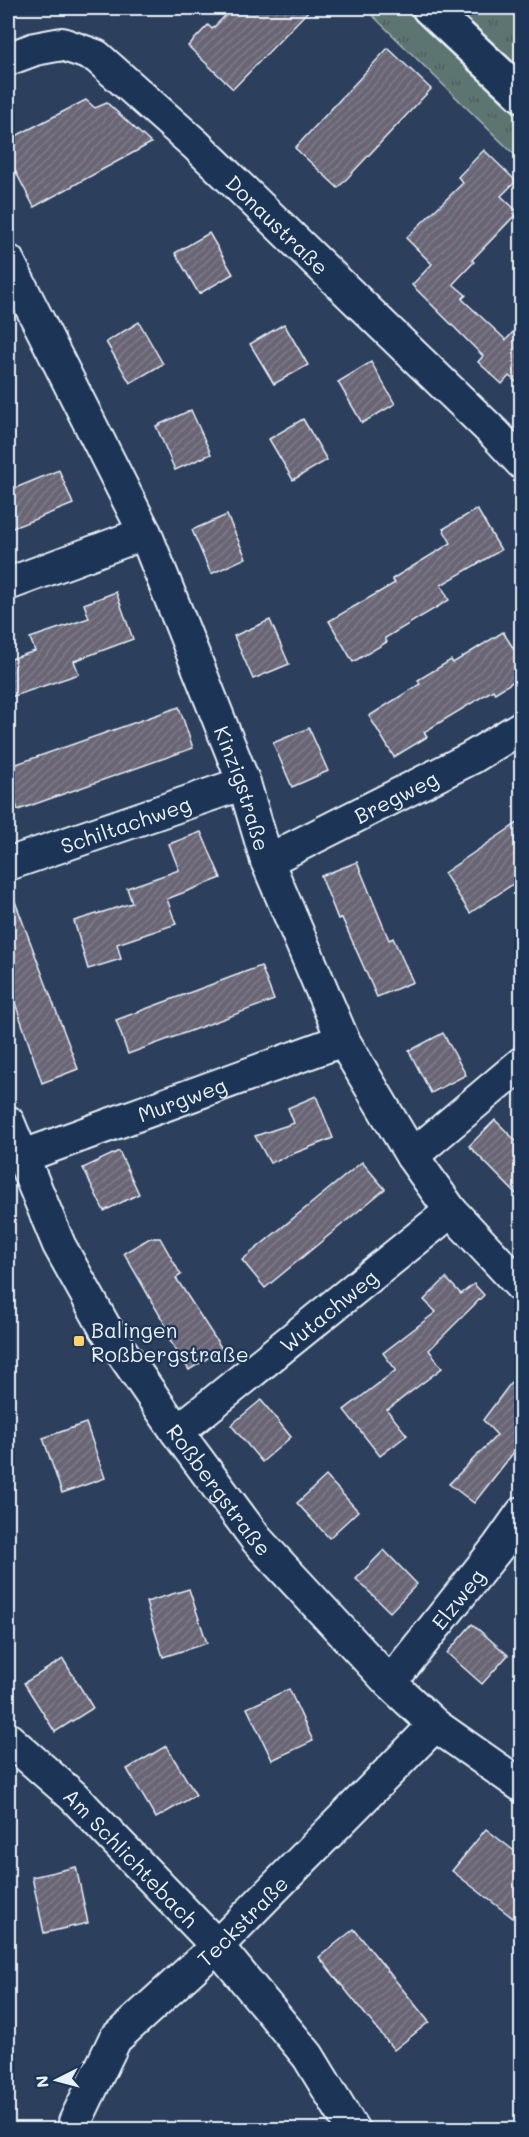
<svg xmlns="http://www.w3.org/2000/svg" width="529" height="2137" font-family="Mali,sans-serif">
	<defs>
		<pattern id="grass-tufts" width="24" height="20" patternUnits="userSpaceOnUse" patternTransform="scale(1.5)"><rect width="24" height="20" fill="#5d746f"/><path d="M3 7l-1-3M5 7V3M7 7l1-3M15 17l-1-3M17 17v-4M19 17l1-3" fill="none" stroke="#505c5b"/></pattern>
		<pattern id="building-hatch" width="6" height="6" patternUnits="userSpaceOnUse" patternTransform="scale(1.5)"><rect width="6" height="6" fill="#696575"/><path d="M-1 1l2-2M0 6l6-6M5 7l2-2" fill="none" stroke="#7e7c89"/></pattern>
	</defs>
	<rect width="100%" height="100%" fill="#2c3f5d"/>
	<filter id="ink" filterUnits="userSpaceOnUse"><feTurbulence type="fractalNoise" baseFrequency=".0167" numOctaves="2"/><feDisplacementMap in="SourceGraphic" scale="12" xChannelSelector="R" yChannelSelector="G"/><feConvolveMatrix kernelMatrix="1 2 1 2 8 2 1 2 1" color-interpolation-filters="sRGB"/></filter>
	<g filter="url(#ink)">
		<polygon fill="url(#grass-tufts)" stroke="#a2b2b4" stroke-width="1.5" points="365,8 521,8 521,161"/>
		<g fill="url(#building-hatch)" stroke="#e8f1f8" stroke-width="1.5">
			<polygon points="233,8 311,8 233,89 188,46 208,25 212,29"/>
			<polygon points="388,48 431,89 338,188 295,148"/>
			<polygon points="86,100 95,108 107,103 151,143 34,207 8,157 8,140"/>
			<polygon points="484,150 516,181 501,196 518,212 472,260 474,262 453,284 466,295 462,299 506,340 522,322 522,387 509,376 502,384 478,362 483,356 412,285 432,264 406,238 463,183 458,177"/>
			<polygon points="209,233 233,274 199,294 175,253"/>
			<polygon points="139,322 163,364 130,383 106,342"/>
			<polygon points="284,324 308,365 274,384 250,344"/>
			<polygon points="371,362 395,404 362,423 338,382"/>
			<polygon points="191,410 211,454 175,470 156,426"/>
			<polygon points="303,419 327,460 293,480 269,439"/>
			<polygon points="59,470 73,504 8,530 8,491"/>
			<polygon points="477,509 501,550 441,585 449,600 385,638 387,642 353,662 329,621 395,583 392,579 451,543 443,529"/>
			<polygon points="227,515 246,558 211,574 192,530"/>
			<polygon points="116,592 133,639 74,661 79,674 8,698 8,660 35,651 30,638 89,618 84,604"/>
			<polygon points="270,620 289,664 253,679 234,636"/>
			<polygon points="503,632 522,662 522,676 495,693 493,690 424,732 427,737 394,757 369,716 420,684 418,680 451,660 453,663"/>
			<polygon points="179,707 193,748 18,810 8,780 8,767"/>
			<polygon points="309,728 328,771 292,787 273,743"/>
			<polygon points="522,820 522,878 470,913 444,873"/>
			<polygon points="201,832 221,878 167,899 176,924 117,944 121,959 88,969 74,921 132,903 127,888 179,870 169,844"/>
			<polygon points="357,862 389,940 393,938 413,982 377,997 342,918 338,919 321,876"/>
			<polygon points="10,888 78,1069 42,1083 8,982 8,889"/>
			<polygon points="261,966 274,1000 128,1054 116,1020"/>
			<polygon points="443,1033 466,1075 431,1093 409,1051"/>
			<polygon points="316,1096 333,1138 270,1163 255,1136 294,1123 288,1108"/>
			<polygon points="495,1120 522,1147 522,1200 469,1146"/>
			<polygon points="119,1151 139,1194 104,1211 83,1168"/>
			<polygon points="362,1162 385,1189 265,1288 242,1260"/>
			<polygon points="150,1238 160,1238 181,1275 176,1278 222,1349 189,1370 163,1330 167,1328 124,1253"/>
			<polygon points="446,1278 461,1294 474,1284 484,1295 429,1350 442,1368 387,1410 407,1435 380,1456 344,1410 396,1370 383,1353 436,1312 424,1300"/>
			<polygon points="522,1368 522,1460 514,1452 474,1503 449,1484 497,1435 483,1420"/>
			<polygon points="261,1400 291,1437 262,1462 231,1425"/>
			<polygon points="86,1423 105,1478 62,1493 43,1438"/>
			<polygon points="326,1476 358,1511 329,1538 297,1503"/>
			<polygon points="384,1550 417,1584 390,1612 356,1579"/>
			<polygon points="189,1589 207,1643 163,1657 146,1602"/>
			<polygon points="472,1624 508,1655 482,1684 447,1653"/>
			<polygon points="63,1659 93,1708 55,1732 24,1683"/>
			<polygon points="289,1689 313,1741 272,1760 247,1708"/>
			<polygon points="166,1746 196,1795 156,1818 127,1769"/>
			<polygon points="486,1829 522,1857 522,1925 452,1871"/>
			<polygon points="76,1867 88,1923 44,1933 32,1877"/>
			<polygon points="354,1929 429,2022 394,2050 319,1957"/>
		</g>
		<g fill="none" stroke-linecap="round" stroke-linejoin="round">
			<g stroke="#e8f1f8" stroke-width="36">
				<g id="street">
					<path id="s1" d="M8,59L35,49L62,44L96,56L196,145L495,434L522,463"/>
					<path id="s2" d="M8,261L145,533L244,783L267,861L343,1040L412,1156L451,1211L522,1287"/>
					<polyline points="8,584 145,533"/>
					<path id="s3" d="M267,861L471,758L522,727"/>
					<path id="s4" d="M8,864L244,783"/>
					<path id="s5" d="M8,1122L59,1245L104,1326L177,1432L257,1540L390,1683L435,1725L522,1786"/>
					<polyline points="412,1156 522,1063"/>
					<path id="s6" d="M21,1157L343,1040"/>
					<path id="s7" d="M177,1432L451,1211"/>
					<path id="s8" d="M390,1683L498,1547L522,1513"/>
					<path id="s9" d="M8,1739L73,1796L217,1946L308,2056L353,2130"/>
					<path id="s10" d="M76,2130L75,2122L115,2039L217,1946L435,1725"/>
				</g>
			</g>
			<g stroke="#e8f1f8" stroke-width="38">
				<polyline id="secondary" points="429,8 522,95"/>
			</g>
			<use href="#street" stroke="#1d3557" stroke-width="32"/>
			<use href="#secondary" stroke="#1d3557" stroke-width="33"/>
		</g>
	</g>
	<rect fill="#ffd166" stroke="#1d3557" stroke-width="2" x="73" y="1335" width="12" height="12" rx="3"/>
	<g text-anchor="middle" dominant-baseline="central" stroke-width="4.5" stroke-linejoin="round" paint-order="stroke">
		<g font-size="21" fill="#e8f1f8" stroke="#1d3557">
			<text stroke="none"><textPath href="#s1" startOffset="340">Donaustraße</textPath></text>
			<text stroke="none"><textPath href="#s2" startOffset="578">Kinzigstraße</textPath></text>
			<text stroke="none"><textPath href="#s3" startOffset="144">Bregweg</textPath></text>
			<text stroke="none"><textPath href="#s4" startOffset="124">Schiltachweg</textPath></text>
			<text stroke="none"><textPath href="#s6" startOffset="171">Murgweg</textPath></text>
			<text stroke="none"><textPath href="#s7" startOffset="194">Wutachweg</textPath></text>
			<text stroke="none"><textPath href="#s5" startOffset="426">Roßbergstraße</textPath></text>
			<text stroke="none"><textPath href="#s8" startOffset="108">Elzweg</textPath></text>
			<text stroke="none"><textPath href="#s9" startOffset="171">Am Schlichtebach</textPath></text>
			<text stroke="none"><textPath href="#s10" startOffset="274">Teckstraße</textPath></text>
		</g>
		<g font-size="21" fill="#e8f1f8" stroke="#1d3557" text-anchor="start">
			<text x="91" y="1329">Balingen<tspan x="91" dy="24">Roßbergstraße</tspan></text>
		</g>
	</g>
	<rect width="529" height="2137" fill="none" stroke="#1d3557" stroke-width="30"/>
	<rect x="15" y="15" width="499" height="2107" fill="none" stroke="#e8f1f8" stroke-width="2" filter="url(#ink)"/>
	<g transform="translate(57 2080) rotate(264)" stroke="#1d3557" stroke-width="4.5" paint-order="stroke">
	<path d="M0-4.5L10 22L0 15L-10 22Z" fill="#e8f1f8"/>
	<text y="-9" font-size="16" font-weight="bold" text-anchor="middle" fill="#e8f1f8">N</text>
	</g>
</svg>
